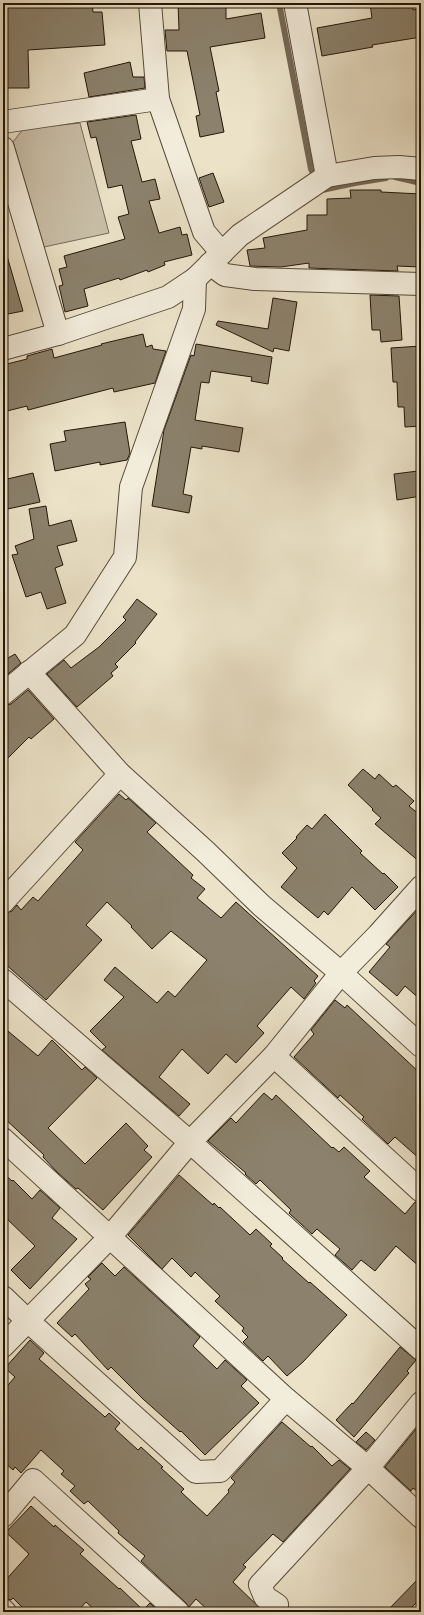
<svg xmlns="http://www.w3.org/2000/svg" width="424" height="1615" font-family="'Gentium Book Plus',serif">
	<rect width="100%" height="100%" fill="#ebe2c8"/>
	<filter id="stains"><feTurbulence type="fractalNoise" baseFrequency=".005" numOctaves="4"/><feColorMatrix values="0 0 0 0 .2 0 0 0 0 .09 0 0 0 0 .02 0 0 0 .5 -.17"/></filter>
	<radialGradient id="worn" r=".72"><stop offset=".6" stop-color="#630" stop-opacity="0"/><stop offset="1" stop-color="#630" stop-opacity=".3"/></radialGradient>
	<polygon fill="#c9bfa8" stroke="#766b58" points="80,123 109,233 44,247 13,142 23,129"/>
	<g fill="none" stroke-linecap="round" stroke-linejoin="round">
		<g stroke="#736755" stroke-width="6">
			<polyline points="279,3 311,169 316,179"/>
			<polyline points="395,177 421,183"/>
			<polyline points="321,189 322,190 355,183 386,178"/>
		</g>
	</g>
	<g fill="#8b816c" stroke="#241709">
		<polygon points="3,3 92,3 93,12 102,12 105,45 28,50 29,88 3,88"/>
		<polygon points="178,3 226,3 226,19 261,13 265,38 210,47 219,91 216,92 224,132 200,137 196,116 200,115 187,51 167,51 165,30 179,30"/>
		<polygon points="370,3 412,3 413,10 421,8 421,37 372,45 373,47 322,56 317,28 372,18"/>
		<polygon points="130,62 133,77 144,77 145,88 89,97 84,73"/>
		<polygon points="136,115 141,139 131,141 142,182 155,179 160,199 149,201 159,233 180,227 182,235 187,234 192,255 164,262 165,265 148,272 147,270 120,280 119,278 84,289 88,306 65,312 59,286 63,285 59,269 67,267 64,256 125,239 118,217 129,214 122,185 108,188 96,137 91,138 87,122"/>
		<polygon points="213,173 224,202 209,207 199,178"/>
		<polygon points="350,190 381,190 381,192 421,194 420,267 397,266 398,271 309,268 309,263 281,267 250,266 247,250 265,248 263,238 307,230 307,215 327,215 327,199 351,198"/>
		<polygon points="7,256 23,311 3,315 3,257"/>
		<polygon points="370,295 399,296 402,340 381,342 380,330 372,330"/>
		<polygon points="273,298 297,302 289,351 274,348 273,352 216,325 218,321 268,329"/>
		<polygon points="143,334 146,347 152,345 153,349 166,351 155,383 114,392 113,388 28,410 27,406 3,412 3,365 27,359 27,356 52,349 54,358 102,345 101,344"/>
		<polygon points="196,344 272,357 268,384 251,381 252,377 211,371 209,383 201,382 195,420 243,428 239,452 202,446 202,449 191,447 183,494 192,496 189,513 152,506 164,430 191,355 194,356"/>
		<polygon points="421,346 421,426 405,427 404,407 398,407 397,382 393,382 391,348"/>
		<polygon points="125,422 130,453 127,460 100,465 100,462 55,471 50,444 66,441 64,431"/>
		<polygon points="418,471 421,496 397,500 394,474"/>
		<polygon points="33,473 40,502 3,510 3,480"/>
		<polygon points="46,506 49,526 71,520 77,541 57,546 63,565 55,568 66,603 47,609 41,592 26,597 12,555 18,554 15,546 34,539 29,509"/>
		<polygon points="137,599 157,614 135,642 136,643 115,664 118,667 111,673 113,676 77,707 47,674 64,660 71,668 99,647 126,620 123,617"/>
		<polygon points="15,654 21,663 3,678 3,661"/>
		<polygon points="28,690 54,719 31,739 29,737 3,763 3,706 11,704"/>
		<polygon points="363,769 375,779 379,774 393,787 396,785 414,801 409,806 421,816 421,863 375,824 381,818 372,810 373,809 348,785"/>
		<polygon points="119,794 126,800 128,798 156,823 147,832 193,875 191,878 205,889 197,898 221,918 236,902 318,976 314,981 316,983 304,999 291,987 257,1026 264,1033 236,1063 226,1054 208,1074 182,1049 159,1077 190,1104 179,1116 102,1050 106,1047 90,1031 124,997 104,980 115,967 157,1003 168,991 175,997 207,960 171,931 152,949 131,927 132,926 107,902 86,925 102,940 46,1000 3,962 3,914 12,911 17,905 21,910 33,897 38,901 83,850 75,842"/>
		<polygon points="325,814 362,851 360,853 383,874 384,873 398,887 375,910 352,887 328,915 324,911 318,918 281,887 297,868 282,853 297,838 296,837 307,825 312,829"/>
		<polygon points="421,906 421,1000 405,986 397,996 369,972 390,947 386,944"/>
		<polygon points="335,1000 345,1008 347,1005 421,1074 421,1160 395,1137 388,1144 362,1119 364,1117 340,1095 338,1098 294,1057 314,1034 311,1030"/>
		<polygon points="3,1027 38,1056 52,1040 82,1070 85,1067 97,1078 48,1128 85,1164 126,1123 148,1146 144,1150 152,1157 103,1210 78,1188 76,1189 57,1172 43,1157 44,1155 3,1117"/>
		<polygon points="264,1093 272,1100 276,1095 332,1148 333,1147 339,1152 344,1147 370,1171 364,1177 405,1214 415,1202 421,1203 421,1268 396,1246 375,1271 361,1260 352,1270 335,1255 340,1249 317,1229 312,1234 289,1213 291,1210 260,1180 256,1184 245,1174 246,1173 208,1141 231,1118 236,1123"/>
		<polygon points="3,1173 12,1181 13,1180 32,1199 40,1190 60,1208 52,1218 77,1239 30,1289 11,1270 35,1246 3,1215"/>
		<polygon points="179,1175 213,1205 214,1203 219,1208 220,1207 250,1235 256,1229 272,1244 270,1246 283,1258 282,1259 309,1283 310,1282 347,1315 303,1362 287,1376 268,1356 263,1361 243,1342 248,1337 242,1331 244,1328 215,1301 220,1296 195,1272 191,1277 172,1258 162,1269 128,1235"/>
		<polygon points="102,1263 115,1276 124,1267 200,1337 193,1346 217,1369 225,1360 247,1380 241,1386 259,1403 205,1455 181,1431 180,1432 143,1399 111,1367 108,1370 75,1334 72,1337 57,1323 89,1289 85,1284 91,1279 88,1277"/>
		<polygon points="30,1340 44,1353 39,1359 105,1417 109,1413 120,1423 115,1429 138,1450 141,1447 163,1467 161,1468 184,1489 181,1492 207,1516 229,1492 228,1490 235,1482 231,1478 282,1422 311,1447 312,1446 332,1466 339,1460 350,1469 283,1542 273,1534 243,1565 246,1567 233,1582 264,1612 210,1612 196,1599 189,1607 186,1603 141,1561 145,1556 118,1533 119,1531 88,1501 84,1504 70,1491 75,1486 61,1474 64,1471 41,1450 21,1473 15,1467 13,1470 3,1461 3,1391 15,1377 5,1368"/>
		<polygon points="400,1347 416,1360 407,1371 409,1373 354,1437 336,1420 352,1403 353,1404"/>
		<polygon points="421,1423 421,1494 413,1488 411,1491 385,1467"/>
		<polygon points="366,1432 375,1440 366,1450 356,1442"/>
		<polygon points="31,1506 54,1527 55,1525 84,1550 80,1554 119,1589 120,1588 143,1610 150,1603 159,1612 97,1612 86,1602 77,1612 27,1612 13,1598 11,1600 3,1598 3,1583 29,1554 6,1532"/>
		<polygon points="421,1576 421,1598 407,1612 386,1612"/>
	</g>
	<g fill="none" stroke-linecap="round" stroke-linejoin="round">
		<g stroke="#564a39" stroke-width="24">
			<g id="minor">
				<polyline points="150,3 158,99 204,232 222,253"/>
				<polyline points="295,3 327,176"/>
				<polyline points="3,122 158,99"/>
				<polyline points="3,148 58,334"/>
				<polyline points="210,264 225,275 255,279 421,284"/>
				<polyline points="3,349 58,334 168,297 195,279 240,235 327,176 374,168 399,167 421,169"/>
				<polyline points="29,672 120,774 205,851 262,906 341,973 421,1046"/>
				<polyline points="3,694 75,635 125,557 131,487 194,309 195,279"/>
				<polyline points="3,902 120,774"/>
				<polyline points="3,980 190,1142 421,1349"/>
				<polyline points="274,1056 421,1191"/>
				<polyline points="3,1139 286,1399 368,1468 421,1517"/>
				<polyline points="3,1297 28,1321 196,1472 220,1471 286,1399"/>
				<polyline points="3,1346 110,1237 190,1142 274,1056 341,973 378,935 421,887"/>
				<polyline points="3,1516 33,1480 178,1612"/>
				<polyline points="3,1610 5,1612"/>
				<polyline points="276,1612 277,1605 265,1597 260,1585 368,1468 421,1403"/>
			</g>
		</g>
		<use href="#minor" stroke="#f2ecdb" stroke-width="22"/>
	</g>
	<rect width="424" height="1615" fill="none" stroke="#ebe2c8" stroke-width="16"/>
	<rect x="4" y="4" width="416" height="1607" fill="none" stroke="#241709" stroke-width="2"/>
	<rect x="8" y="8" width="408" height="1599" fill="none" stroke="#241709"/>
	<rect width="100%" height="100%" filter="url(#stains)"/>
	<rect width="100%" height="100%" fill="url(#worn)"/>
</svg>
